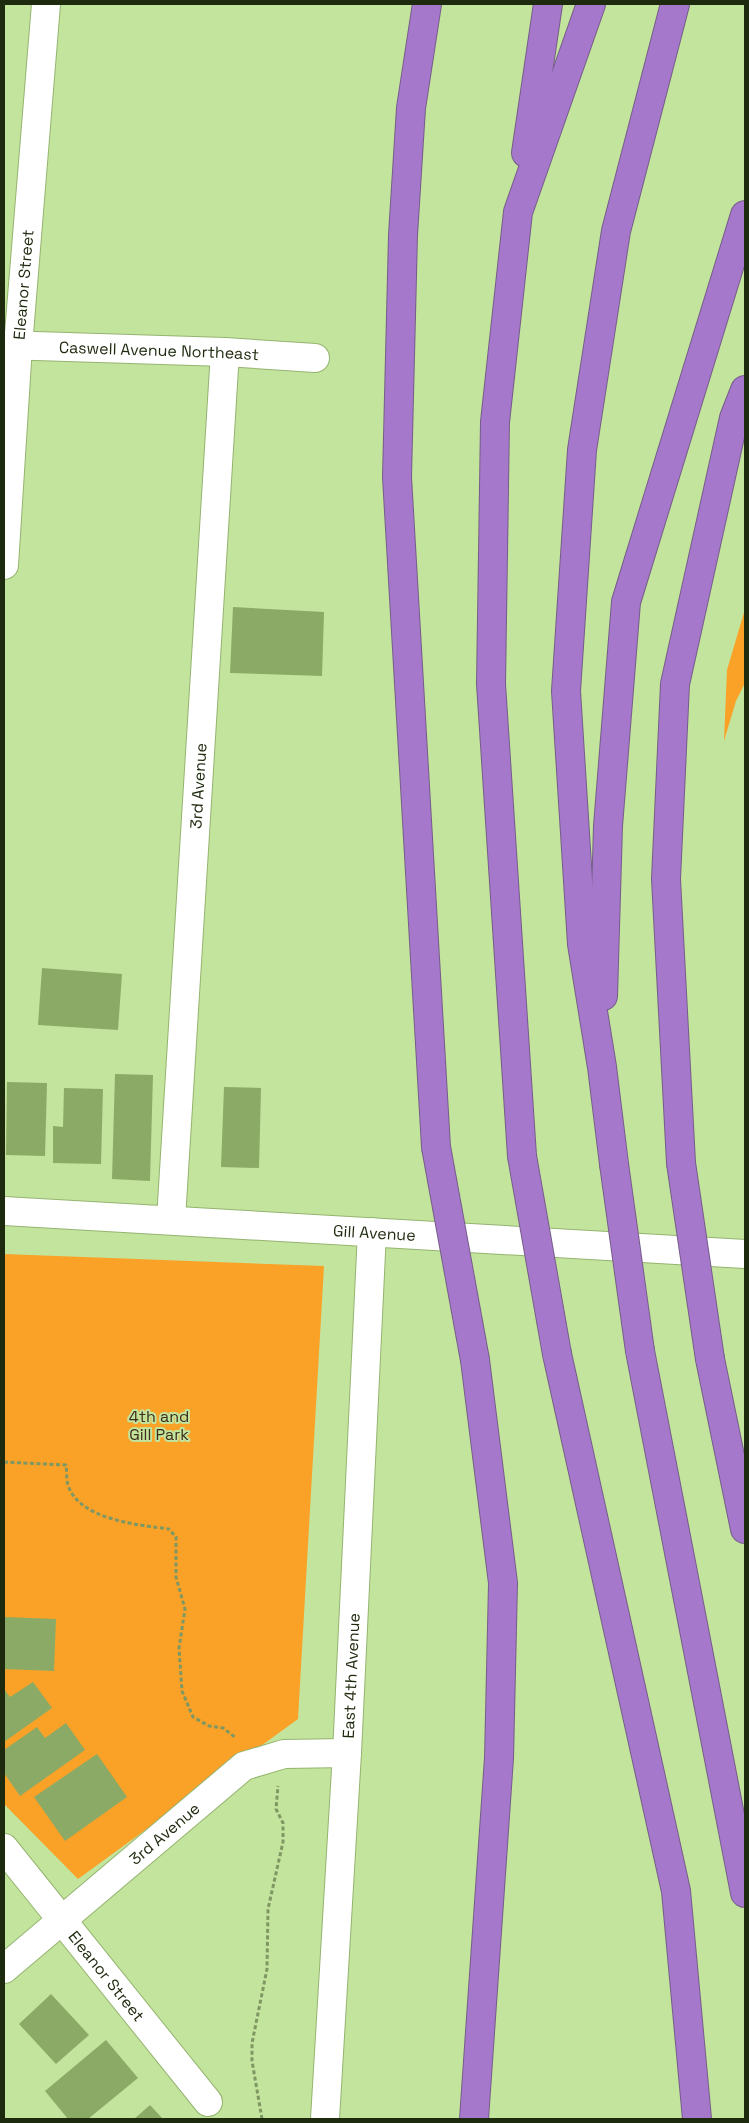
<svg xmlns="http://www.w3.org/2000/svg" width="749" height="2123" font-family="'Space Grotesk',sans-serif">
	<rect width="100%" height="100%" fill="#c3e49d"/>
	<g fill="#faa228">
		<polygon points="745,609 745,683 736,701 724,741 727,670"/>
		<polygon points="4,1254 324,1266 298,1719 78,1879 4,1804"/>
	</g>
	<g fill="#8baa66">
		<polygon points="233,607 324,612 322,676 230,673"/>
		<polygon points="42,968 122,974 118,1030 38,1025"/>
		<polygon points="115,1074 153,1075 150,1181 112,1179"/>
		<polygon points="7,1082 47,1083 45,1156 6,1155"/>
		<polygon points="224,1087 261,1088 259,1168 221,1167"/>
		<polygon points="64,1088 103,1089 101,1164 53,1163 53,1126 63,1127"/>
		<polygon points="4,1617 56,1619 54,1671 4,1669"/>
		<polygon points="33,1682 52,1708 4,1742 4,1689 10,1697"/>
		<polygon points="66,1723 85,1750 20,1796 4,1773 4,1750 37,1727 45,1738"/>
		<polygon points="97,1754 127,1797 65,1841 34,1797"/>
		<polygon points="51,1994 89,2035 56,2064 19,2024"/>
		<polygon points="106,2040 138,2078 88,2119 68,2119 45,2091"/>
		<polygon points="150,2105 163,2119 134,2119"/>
	</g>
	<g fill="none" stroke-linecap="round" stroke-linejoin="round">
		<g stroke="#95b470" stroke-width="30">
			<g id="minor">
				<path id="s1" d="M4,345L225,352L315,358"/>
				<path id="s2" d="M4,565L18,346L46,4"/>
				<path id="s3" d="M4,1211L745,1254"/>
				<path id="s4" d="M171,1219L225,352"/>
				<path id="s5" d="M4,1848L208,2102"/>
				<path id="s6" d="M4,1969L244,1766L284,1754L347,1753"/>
				<path id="s7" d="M325,2119L347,1753L372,1232"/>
			</g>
		</g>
		<g stroke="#765d89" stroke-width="30">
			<g id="highway">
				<polyline points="427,4 411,108 403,235 397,477 436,1147"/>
				<polyline points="526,153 548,4"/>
				<polyline points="603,996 608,826 626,602 745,215"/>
				<polyline points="522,1156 491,684 495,422 518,212 591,4"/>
				<polyline points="681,1163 666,879 675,684 734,418 745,390"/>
				<polyline points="614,1164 602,1067 582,944 566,691 582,450 616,231 675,4"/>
				<polyline points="640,1351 745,1893"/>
				<polyline points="557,1354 676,1891 697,2119"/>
				<polyline points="710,1359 745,1529"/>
				<polyline points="474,2119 499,1758 503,1583 475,1360"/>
			</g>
		</g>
		<g stroke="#7f9762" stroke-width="3" stroke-dasharray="4 2.5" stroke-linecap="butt">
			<path d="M4,1462L66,1465C67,1471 66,1479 68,1485C79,1520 139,1525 169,1529L176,1537V1577L185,1609L179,1648L182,1691L193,1717L209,1726L223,1728L236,1738"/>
			<polyline points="262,2119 252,2061 252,2043 267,1969 268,1909 283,1842 283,1823 276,1809 278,1786"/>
		</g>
		<use href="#minor" stroke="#fff" stroke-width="28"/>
		<use href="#highway" stroke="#a678cb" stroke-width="28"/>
		<g stroke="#765d89" stroke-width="30" stroke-linecap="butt">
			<g id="highway-bridge">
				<polyline points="436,1147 475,1360"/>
				<polyline points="522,1156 557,1354"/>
				<polyline points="681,1163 710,1359"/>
				<polyline points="614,1164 640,1351"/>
			</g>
		</g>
		<use href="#highway-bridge" stroke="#a678cb" stroke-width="28"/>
	</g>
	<g text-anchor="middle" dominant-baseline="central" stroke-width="4" stroke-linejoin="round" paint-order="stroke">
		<g font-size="16" fill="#1e2a0e" stroke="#c3e49d">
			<text stroke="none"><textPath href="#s2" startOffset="281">Eleanor Street</textPath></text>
			<text stroke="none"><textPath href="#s1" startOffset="155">Caswell Avenue Northeast</textPath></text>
			<text stroke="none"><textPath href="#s4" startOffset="434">3rd Avenue</textPath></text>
			<text stroke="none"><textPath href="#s3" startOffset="371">Gill Avenue</textPath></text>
			<text stroke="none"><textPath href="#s7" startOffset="444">East 4th Avenue</textPath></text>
			<text stroke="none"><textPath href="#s6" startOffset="210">3rd Avenue</textPath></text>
			<text stroke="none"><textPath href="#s5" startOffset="164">Eleanor Street</textPath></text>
		</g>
		<g font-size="16" fill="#3e2d1a" stroke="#c3e49d">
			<text x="159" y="1416">4th and<tspan x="159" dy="18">Gill Park</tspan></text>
		</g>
	</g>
	<rect width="749" height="2123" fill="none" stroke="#1e2a0e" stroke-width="10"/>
</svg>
